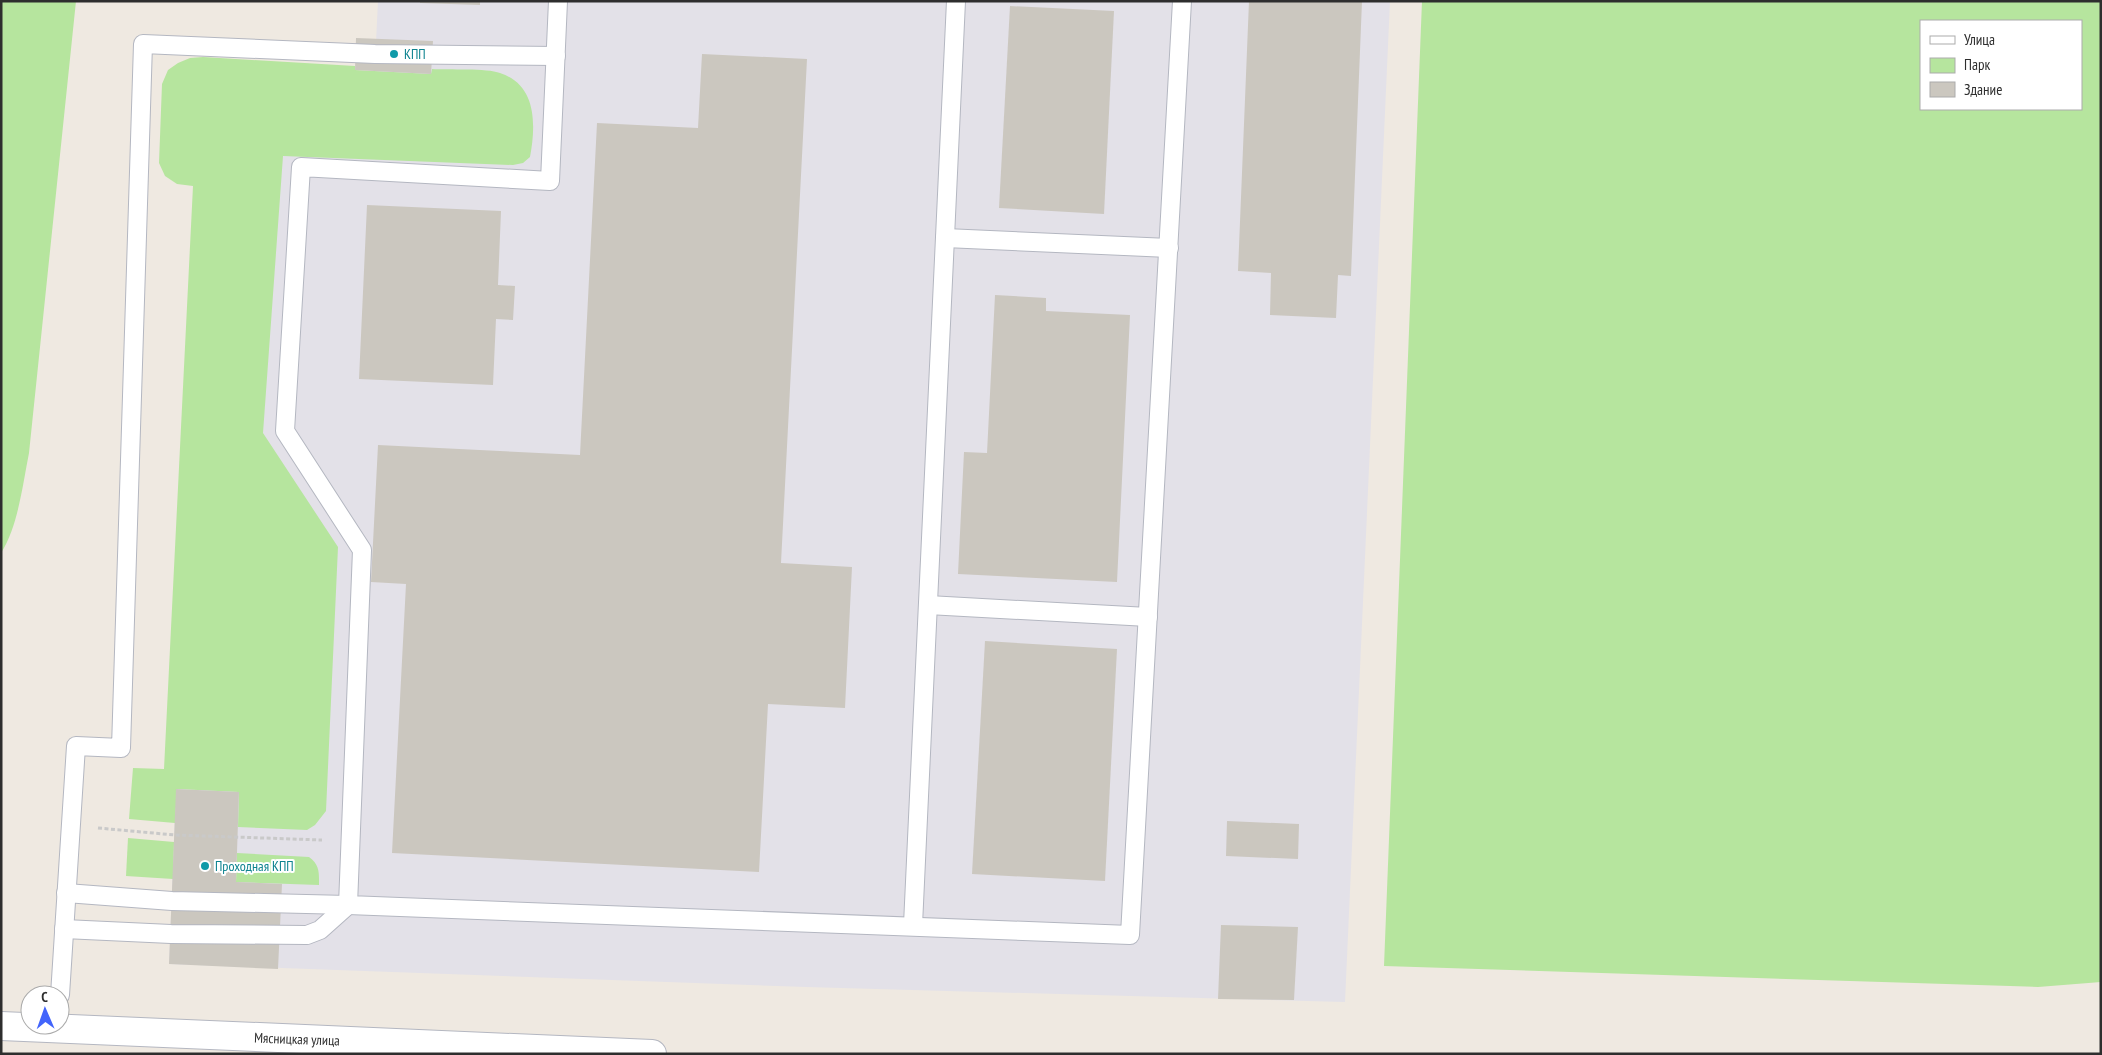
<svg xmlns="http://www.w3.org/2000/svg" width="2102" height="1055" font-family="'PT Sans Narrow',sans-serif">
	<rect width="100%" height="100%" fill="#efe9e1"/>
	<polygon fill="#e3e1e8" points="378,1 1390,1 1345,1002 806,987 169,964 176,789 200,790 269,140 371,144"/>
	<g fill="#b6e59e" fill-rule="evenodd">
		<path d="M1,1H76L29,453C23,483 18,527 1,553Z"/>
		<path d="M1422,1H2101V982L2038,987L1384,966ZM1921,21H2081V109H1921Z"/>
		<path d="M203,57L355,66V70L431,74L432,69C448,70 487,68 500,73C537,85 536,125 530,157L523,163L513,165L283,156L263,433L338,547L326,811L315,825L307,830L238,827L239,792L177,789L175,823L129,819L133,768L164,769L193,186L177,184L165,176L159,163L162,84L168,70L178,63L190,58Z"/>
		<polygon points="128,838 174,842 173,879 126,876"/>
		<path d="M237,853L309,857C320,865 319,873 319,885L236,882Z"/>
	</g>
	<g fill="#cbc7bf">
		<polygon points="420,1 480,1 480,5 420,3"/>
		<polygon points="1249,1 1362,1 1351,276 1338,275 1336,318 1270,315 1271,273 1238,271"/>
		<polygon points="1010,6 1114,11 1104,214 999,208"/>
		<polygon points="356,38 433,41 431,74 355,70"/>
		<polygon points="702,54 807,59 781,563 852,567 845,708 768,704 759,872 392,853 406,584 371,582 378,445 580,455 597,123 698,128"/>
		<polygon points="367,205 501,211 498,285 515,286 513,320 496,319 493,385 359,379"/>
		<polygon points="995,295 1046,298 1046,311 1130,315 1117,582 958,574 964,452 987,453"/>
		<polygon points="985,641 1117,649 1105,881 972,874"/>
		<polygon points="176,789 239,792 236,882 282,884 278,969 169,964"/>
		<polygon points="1227,821 1299,824 1298,859 1226,856"/>
		<polygon points="1221,925 1298,927 1294,1000 1218,999"/>
	</g>
	<g fill="none" stroke-linecap="round" stroke-linejoin="round">
		<g stroke="#b4b7c1" stroke-width="20">
			<g id="service">
				<polyline points="558,1 550,181 301,167 285,431 362,550 348,905 1130,935 1182,1"/>
				<polyline points="945,238 1169,248"/>
				<polyline points="928,605 1148,617"/>
				<polyline points="66,893 172,901 348,905"/>
				<polyline points="913,925 956,1"/>
				<polyline points="64,929 171,934 307,935 320,930 348,905"/>
				<polyline points="60,995 76,746 121,748 143,44 375,54 556,56"/>
			</g>
		</g>
		<g stroke="#b4b7c1" stroke-width="30">
			<polyline id="minor" points="1,1026 652,1054"/>
		</g>
		<polyline stroke="#c9c9c9" stroke-width="3" stroke-dasharray="4 2.5" stroke-linecap="butt" points="98,828 175,835 322,840"/>
		<use href="#service" stroke="#fff" stroke-width="18"/>
		<use href="#minor" stroke="#fff" stroke-width="28"/>
	</g>
	<g fill="#0f9aa8" stroke="#fff" stroke-width="2">
		<circle cx="394" cy="54" r="5"/>
		<circle cx="205" cy="866" r="5"/>
	</g>
	<g text-anchor="middle" dominant-baseline="central" stroke-width="4" stroke-linejoin="round" paint-order="stroke">
		<g font-size="14" fill="#0d838f" stroke="#fff" text-anchor="start">
			<text x="404" y="54">КПП</text>
			<text x="215" y="866">Проходная КПП</text>
		</g>
		<g font-size="14" fill="#2e2e2e" stroke="#fff">
			<text transform="translate(297 1039) rotate(2)">Мясницкая улица</text>
		</g>
	</g>
	<rect width="2102" height="1055" fill="none" stroke="#2e2e2e" stroke-width="5"/>
	<rect x="1920" y="20" width="162" height="90" fill="#ffffff" stroke="#ababab"/>
	<rect x="1930" y="36" width="25" height="8" fill="#ffffff" stroke="#ababab"/>
	<text x="1964" y="45" font-size="15" fill="#2e2e2e">Улица</text>
	<rect x="1930" y="58" width="25" height="15" fill="#b6e59e" stroke="#ababab"/>
	<text x="1964" y="70" font-size="15" fill="#2e2e2e">Парк</text>
	<rect x="1930" y="82" width="25" height="15" fill="#cbc7bf" stroke="#ababab"/>
	<text x="1964" y="95" font-size="15" fill="#2e2e2e">Здание</text>
	<g transform="translate(45 1010) rotate(358)"><circle r="24" fill="#ffffff" stroke="#ababab"/>
	<path d="M0-4L9 19L0 12L-9 19Z" fill="#4264fb"/>
	<text y="-8" font-size="14" font-weight="bold" text-anchor="middle" fill="#2e2e2e">С</text>
	</g>
</svg>
